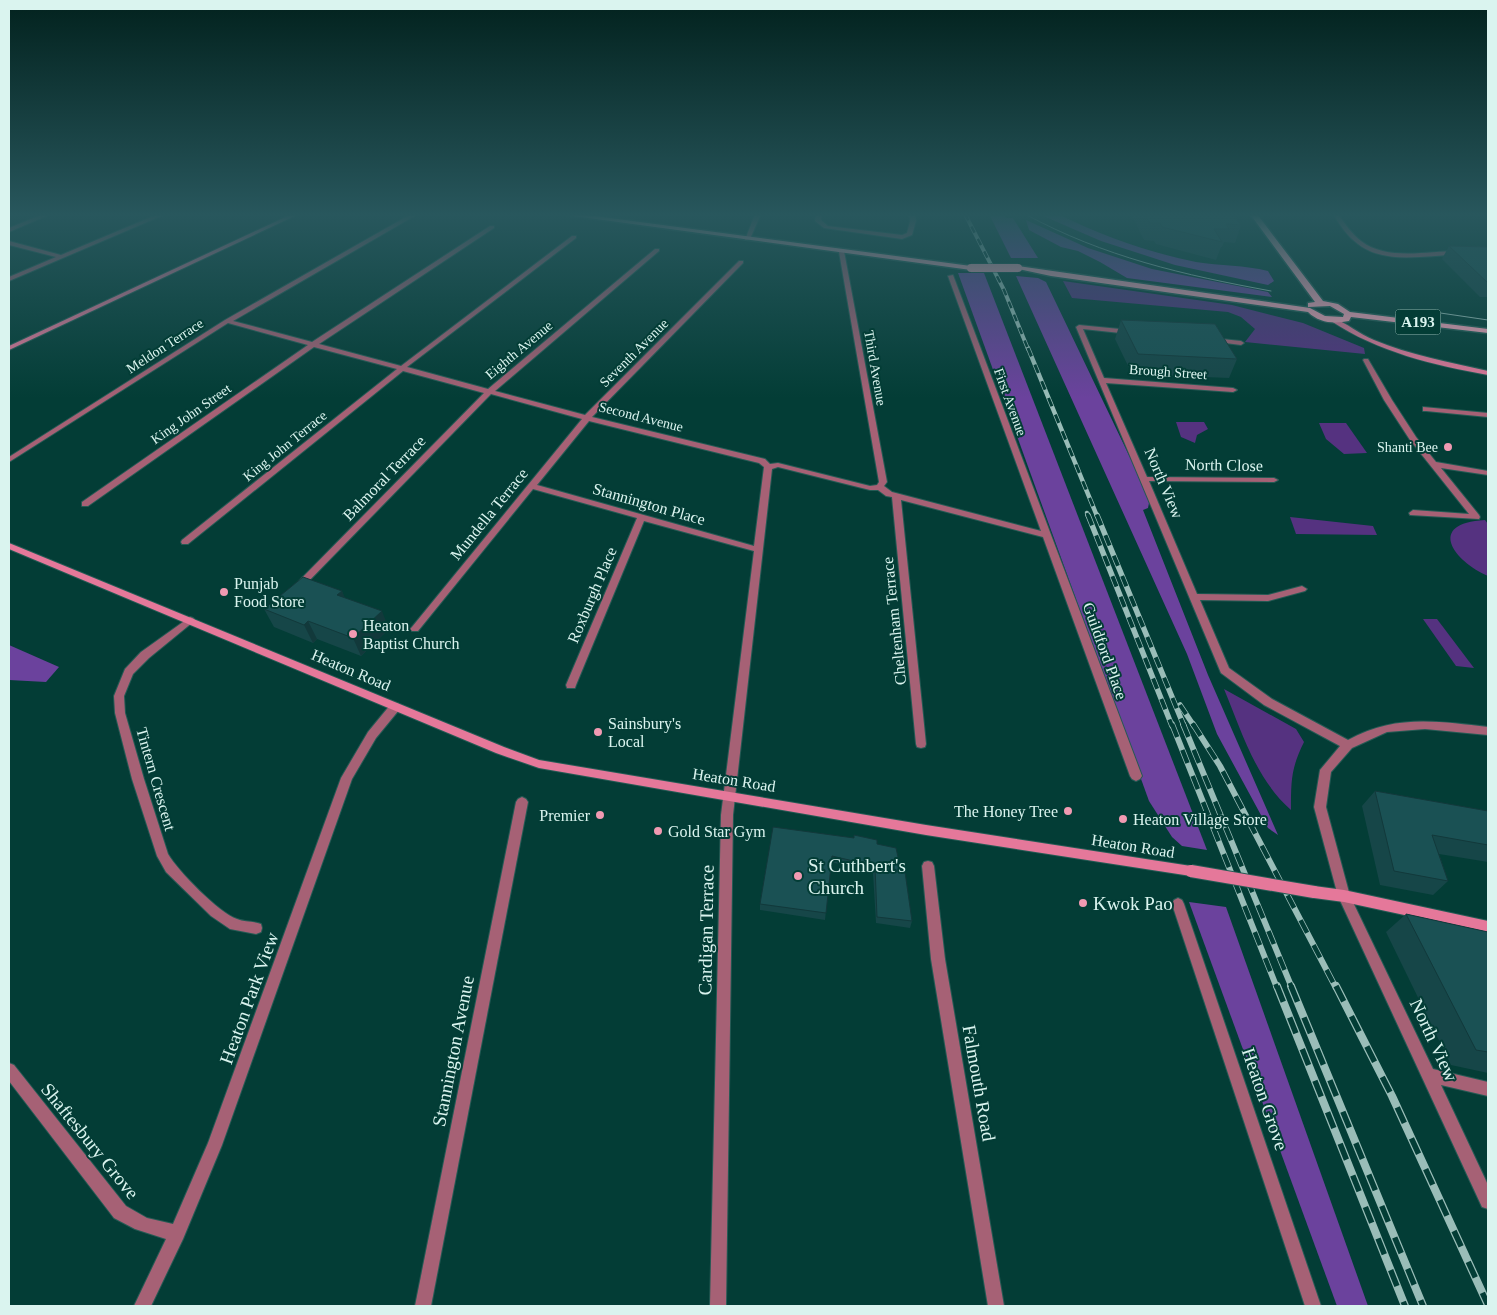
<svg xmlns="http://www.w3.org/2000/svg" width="1497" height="1315" font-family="Georgia,serif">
	<rect width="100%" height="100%" fill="#033d36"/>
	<g fill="#553280">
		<polygon points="1063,281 1232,305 1303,323 1364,348 1365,354 1245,342 1255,329 1241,317 1228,312 1072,298"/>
		<polygon points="1176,422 1204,422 1208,429 1197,435 1195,443 1181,437"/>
		<polygon points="1319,423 1346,423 1367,453 1344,454 1326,439"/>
		<polygon points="1290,517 1373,526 1377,535 1296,534"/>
		<path d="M1485,520L1488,524V576C1453,561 1426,523 1485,520Z"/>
		<polygon points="1423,619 1437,619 1474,668 1456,666"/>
		<path d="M1224,689L1296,729L1304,742C1291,768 1291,781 1291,810C1255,778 1242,732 1224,689Z"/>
	</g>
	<g fill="#6b429d">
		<polygon points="989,214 1003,214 1006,218 1013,218 1038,258 1011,258"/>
		<path d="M1058,214C1102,236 1147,252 1196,262C1220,266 1245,265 1268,271L1274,281L1268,285L1175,265L1101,241L1041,215Z"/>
		<polygon points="1026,220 1088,248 1152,269 1268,292 1272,297 1127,278 1100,262 1078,251 1061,247 1029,230"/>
		<polygon points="958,273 984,273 1207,850 1182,846 1172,837 1149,801"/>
		<polygon points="1016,276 1038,278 1046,282 1147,493 1149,503 1148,508 1143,510 1208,675 1278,835 1268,828 1217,734 1187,654"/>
		<polygon points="9,645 59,667 46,682 9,680"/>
		<polygon points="1189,902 1226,907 1368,1306 1337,1306"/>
	</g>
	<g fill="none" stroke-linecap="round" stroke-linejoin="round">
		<g stroke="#255a54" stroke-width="2">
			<g id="street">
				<polygon points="43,214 51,214 9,232 9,228"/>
				<polygon points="158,214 166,214 9,281 9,277 56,257 9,245 9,241 61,255"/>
				<path d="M411,214H418L233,321L312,342L490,226H494V228L319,344L401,366L572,236H576V238L407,367L488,389L655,249H659V251L495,391L585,415L739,261H743V263L592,417L765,459L770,464L778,463L870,486L877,485L879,482L839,252L844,251L887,482L884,486L892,492L1041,531L948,276L953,275L1142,776L1140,779L1136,781L1132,779L1130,776L1043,537L901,500L926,744L925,747L921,748L917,747L916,744L892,497L886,496L878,490H870L778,467L772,469L733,815L726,1306H710L721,815L754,551L644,521L576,685L575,688H567L566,685L637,518L533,489L418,631H412L410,629L412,627L582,419L491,394L303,587H297L295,585L297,583L484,393L403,371L188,544H182L181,542L182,540L397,369L314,347L88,506H82V502L308,345L228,323L9,462V457L225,320ZM589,421L759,463L764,467L754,546L537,485Z"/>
				<polygon points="755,214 761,214 750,239 745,240"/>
				<polygon points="816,214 822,214 821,220 828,226 902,235 907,233 910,221 909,214 915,214 916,221 912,235 902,239 824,228 815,221"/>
				<path d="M1333,214H1338C1345,224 1352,234 1361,241C1387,261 1427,251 1457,251L1460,253L1457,255C1425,255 1385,265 1358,244C1347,236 1340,225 1333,214Z"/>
				<path d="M1079,325L1130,330L1133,332L1130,334L1083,329L1104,378L1233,388L1237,390L1233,392L1106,383L1147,477L1274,478L1278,480L1274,482L1149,481L1197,594L1268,595L1302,586L1307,589L1305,591L1268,601L1200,600L1229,668L1272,699L1348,740C1394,714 1438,721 1488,727V735L1425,729L1387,732L1352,748L1331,772L1326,807L1350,896L1433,1069L1488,1082V1096L1441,1085L1488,1185V1209L1482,1207L1338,896L1314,807L1320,770L1340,746L1264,705L1221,673L1076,327Z"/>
				<polygon points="1212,338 1241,341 1244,343 1241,345 1210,341 1210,339"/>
				<polygon points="1364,359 1368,359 1392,400 1416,437 1436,462 1488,471 1488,475 1441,468 1479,515 1480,517 1479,519 1410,515 1409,513 1413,510 1469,514 1410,440 1384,400 1363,360"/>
				<polygon points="1423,407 1488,413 1488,417 1426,411 1423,411"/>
				<path d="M190,617L193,618L195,620L193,622L149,658L133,674L124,696L125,713L144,779L168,854C178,871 219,913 237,919C244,922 253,921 261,924L262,928L261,932L256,934L230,929L211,916L166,872L157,856L132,779L115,713L114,696L125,669L141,652Z"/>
				<polygon points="395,703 399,704 400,707 399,710 376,738 352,779 222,1145 183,1239 151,1306 134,1306 166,1239 135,1229 114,1218 9,1081 9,1063 14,1065 126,1206 147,1218 173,1224 208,1143 341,778 368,732 391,704"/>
				<polygon points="522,797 526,799 528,802 431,1306 415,1306 516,802 518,799"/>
				<polygon points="928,861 932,862 934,866 945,959 1004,1306 988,1306 931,959 922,866 924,862"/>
				<polygon points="1178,898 1182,900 1184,904 1321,1306 1305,1306 1172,904 1174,900"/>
			</g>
		</g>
		<g stroke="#255a54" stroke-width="2">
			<g id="secondary">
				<polygon points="292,214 299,214 9,350 9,346"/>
				<path d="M1333,318C1347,323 1359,334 1374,340C1410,355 1449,362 1488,371V375C1433,365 1378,352 1331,321L1330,320Z"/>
				<polygon points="9,543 504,747 539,760 926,825 1191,866 1195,867 1197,871 1195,875 1191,876 926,835 539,768 496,753 9,549"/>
				<polygon points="1314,886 1344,890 1488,921 1488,933 1344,902 1314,898 1310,896 1308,892 1310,888"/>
			</g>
		</g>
		<g stroke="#255a54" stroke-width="3">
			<g id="primary">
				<polygon points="559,214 580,214 971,266 975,268 971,270"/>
				<path d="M1250,214H1257L1323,301L1338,304L1350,312L1488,329V333L1351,317L1349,321C1334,324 1319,323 1308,312L1051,276L1014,268L1018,266L1310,308L1325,316L1343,317L1344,314L1330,306L1308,307V303L1315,302Z"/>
			</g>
		</g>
		<use href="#street" fill="#a66175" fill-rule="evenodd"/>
		<use href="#secondary" fill="#e5789a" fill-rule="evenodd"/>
		<use href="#primary" fill="#f7a2b9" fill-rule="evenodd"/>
		<g stroke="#9abdb8" stroke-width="1">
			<path d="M1025,214C1104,257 1184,275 1271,291"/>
			<polyline points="1420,310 1488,320"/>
		</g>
		<g stroke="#9abdb8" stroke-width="4">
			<polyline id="rail-far4" points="965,214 1004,290 1028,349"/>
		</g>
		<g stroke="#9abdb8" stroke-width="4.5">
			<g id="rail-far3">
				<polyline points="1028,348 1097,516"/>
				<polyline points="1087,513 1088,516"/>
			</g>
		</g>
		<g stroke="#9abdb8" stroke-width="5.5">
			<g id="rail-far2">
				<polyline points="1088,515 1172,726"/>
				<polyline points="1097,515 1184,726"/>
				<polyline points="1180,705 1194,726"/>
			</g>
		</g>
		<g stroke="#9abdb8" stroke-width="6">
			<g id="rail-far1">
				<polyline points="1172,724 1277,988"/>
				<polyline points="1183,724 1292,988"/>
				<polyline points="1193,724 1220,766 1336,988"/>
			</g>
		</g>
		<g stroke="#9abdb8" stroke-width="8">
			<g id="rail">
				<polyline points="1277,986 1405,1306"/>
				<polyline points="1291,986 1423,1306"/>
				<polyline points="1336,986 1392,1096 1488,1305"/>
			</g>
		</g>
		<use href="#rail-far4" stroke="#033d36" stroke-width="2.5" stroke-dasharray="7" stroke-linecap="butt"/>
		<use href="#rail-far3" stroke="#033d36" stroke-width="3" stroke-dasharray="9" stroke-linecap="butt"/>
		<use href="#rail-far2" stroke="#033d36" stroke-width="4" stroke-dasharray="11" stroke-linecap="butt"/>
		<use href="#rail-far1" stroke="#033d36" stroke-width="4.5" stroke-dasharray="14" stroke-linecap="butt"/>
		<use href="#rail" stroke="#033d36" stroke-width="5.5" stroke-dasharray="17" stroke-linecap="butt"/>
		<g stroke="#255a54" stroke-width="14" stroke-linecap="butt">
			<polyline id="secondary-bridge" points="1191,871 1314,892"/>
		</g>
		<g stroke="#255a54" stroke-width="9" stroke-linecap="butt">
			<polyline id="primary-bridge" points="971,268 1018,268"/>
		</g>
		<use href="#secondary-bridge" stroke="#e5789a" stroke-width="12"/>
		<use href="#primary-bridge" stroke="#f7a2b9" stroke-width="8"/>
	</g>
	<g fill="#164648">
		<polygon points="1131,214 1233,214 1241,225 1235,243 1224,242 1222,247 1221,247 1216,260 1156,244 1154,241 1144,240"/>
		<polygon points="1449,246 1488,247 1488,297 1480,297 1442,259"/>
		<polygon points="1121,320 1237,359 1229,378 1132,374 1115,339"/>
		<polygon points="342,591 344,597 389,629 361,656 317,639 313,643 274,627 264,609"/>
		<polygon points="1375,791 1488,811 1488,862 1439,854 1448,881 1433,895 1380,885 1362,806"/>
		<polygon points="854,838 877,844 912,921 910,928 876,923 873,873 831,862 825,920 760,910 760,904"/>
		<polygon points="1406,914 1488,932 1488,1073 1451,1065 1386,932"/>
	</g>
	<g fill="#12393b">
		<polygon points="342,591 350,609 337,595"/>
		<polygon points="382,611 389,629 361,656 353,638"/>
		<polygon points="308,621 317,639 313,643 304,625"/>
	</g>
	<g fill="#1a5154" stroke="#12393b">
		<polygon points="1145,214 1233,214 1241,225 1226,224 1229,229 1214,229 1222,242 1162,227 1160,223 1150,223"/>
		<polygon points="1449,246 1488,247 1488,283"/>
		<polygon points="1121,320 1215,324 1237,359 1138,354"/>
		<polygon points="303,577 342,591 337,595 382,611 353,638 308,621 304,625 264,609"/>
		<polygon points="1375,791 1488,811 1488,845 1432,835 1448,881 1394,871"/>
		<polygon points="773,827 854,838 854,835 877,840 877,844 896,848 901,871 905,872 912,921 877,917 875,866 832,856 826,913 760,904"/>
		<polygon points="1406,914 1488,932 1488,1052 1476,1050"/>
	</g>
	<linearGradient id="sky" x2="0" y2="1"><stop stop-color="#02221e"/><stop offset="0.54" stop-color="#28575d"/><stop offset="1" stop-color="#28575d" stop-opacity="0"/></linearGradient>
	<rect width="1497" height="398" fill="url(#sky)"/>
	<g fill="#f19ab2" stroke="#033d36" stroke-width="2">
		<circle cx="1448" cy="447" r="5"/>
		<circle cx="224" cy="592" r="5"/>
		<circle cx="353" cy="634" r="5"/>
		<circle cx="598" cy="732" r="5"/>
		<circle cx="1068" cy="811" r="5"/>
		<circle cx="600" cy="815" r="5"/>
		<circle cx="1123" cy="819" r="5"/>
		<circle cx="658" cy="831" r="5"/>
		<circle cx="798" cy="876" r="5"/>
		<circle cx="1083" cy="903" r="5"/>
	</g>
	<g text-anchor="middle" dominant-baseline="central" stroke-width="4" stroke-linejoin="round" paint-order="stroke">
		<g font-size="14" fill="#daf4ef" stroke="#033d36">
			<text transform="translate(165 346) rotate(-33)">Meldon Terrace</text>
			<text transform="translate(519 350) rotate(-40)">Eighth Avenue</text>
			<text transform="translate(634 353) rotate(-45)">Seventh Avenue</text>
			<text transform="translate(875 368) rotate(80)">Third Avenue</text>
			<text transform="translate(1168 372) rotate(4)">Brough Street</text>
			<text transform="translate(1010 402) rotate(70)">First Avenue</text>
			<text transform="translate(191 414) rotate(-35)">King John Street</text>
			<text transform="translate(641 417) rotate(14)">Second Avenue</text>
			<text transform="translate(285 446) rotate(-39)">King John Terrace</text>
		</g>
		<g font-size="14" fill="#daf4ef" stroke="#033d36" text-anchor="end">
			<text x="1438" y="447">Shanti Bee</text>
		</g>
		<rect fill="#033d36" stroke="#9abdb8" stroke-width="1" x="1395.5" y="309.5" width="45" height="25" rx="4"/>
		<g font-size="15" font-weight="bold" fill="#daf4ef">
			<text x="1418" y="322">A193</text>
		</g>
		<g font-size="16" fill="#daf4ef" stroke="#033d36">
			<text transform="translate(1224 465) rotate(1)">North Close</text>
			<text transform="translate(384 478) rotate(-46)">Balmoral Terrace</text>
			<text transform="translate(1164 483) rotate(67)">North View</text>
			<text transform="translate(649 504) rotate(16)">Stannington Place</text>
			<text transform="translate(489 514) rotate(-51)">Mundella Terrace</text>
			<text transform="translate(592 595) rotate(-67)">Roxburgh Place</text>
			<text transform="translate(894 621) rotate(-96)">Cheltenham Terrace</text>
			<text transform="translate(1105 651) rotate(70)">Guildford Place</text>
			<text transform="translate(351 670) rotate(23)">Heaton Road</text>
			<text transform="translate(156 779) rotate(74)">Tintern Crescent</text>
			<text transform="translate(734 780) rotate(9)">Heaton Road</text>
			<text transform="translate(1133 846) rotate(9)">Heaton Road</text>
		</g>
		<g font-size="16" fill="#daf4ef" stroke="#033d36" text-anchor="start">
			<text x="234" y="583">Punjab<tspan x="234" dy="18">Food Store</tspan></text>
			<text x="363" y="625">Heaton<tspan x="363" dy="18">Baptist Church</tspan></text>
			<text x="608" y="723">Sainsbury's<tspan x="608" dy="18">Local</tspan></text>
			<text x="1058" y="811" text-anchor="end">The Honey Tree</text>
			<text x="590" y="815" text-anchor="end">Premier</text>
			<text x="1133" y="819">Heaton Village Store</text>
			<text x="668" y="831">Gold Star Gym</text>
		</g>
		<g font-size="19" fill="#daf4ef" stroke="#033d36" text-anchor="start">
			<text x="808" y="865">St Cuthbert's<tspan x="808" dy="22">Church</tspan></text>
			<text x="1093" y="903">Kwok Pao</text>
		</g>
		<g font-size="19" fill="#daf4ef" stroke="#033d36">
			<text transform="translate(706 930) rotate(-89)">Cardigan Terrace</text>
			<text transform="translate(249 998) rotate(-70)">Heaton Park View</text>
			<text transform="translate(1434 1040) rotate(65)">North View</text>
			<text transform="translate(453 1051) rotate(-79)">Stannington Avenue</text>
			<text transform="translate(979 1083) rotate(80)">Falmouth Road</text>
			<text transform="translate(1265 1099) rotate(71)">Heaton Grove</text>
			<text transform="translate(90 1141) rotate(51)">Shaftesbury Grove</text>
		</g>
	</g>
	<rect width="1497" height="1315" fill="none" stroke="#daf4ef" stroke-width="20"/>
</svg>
